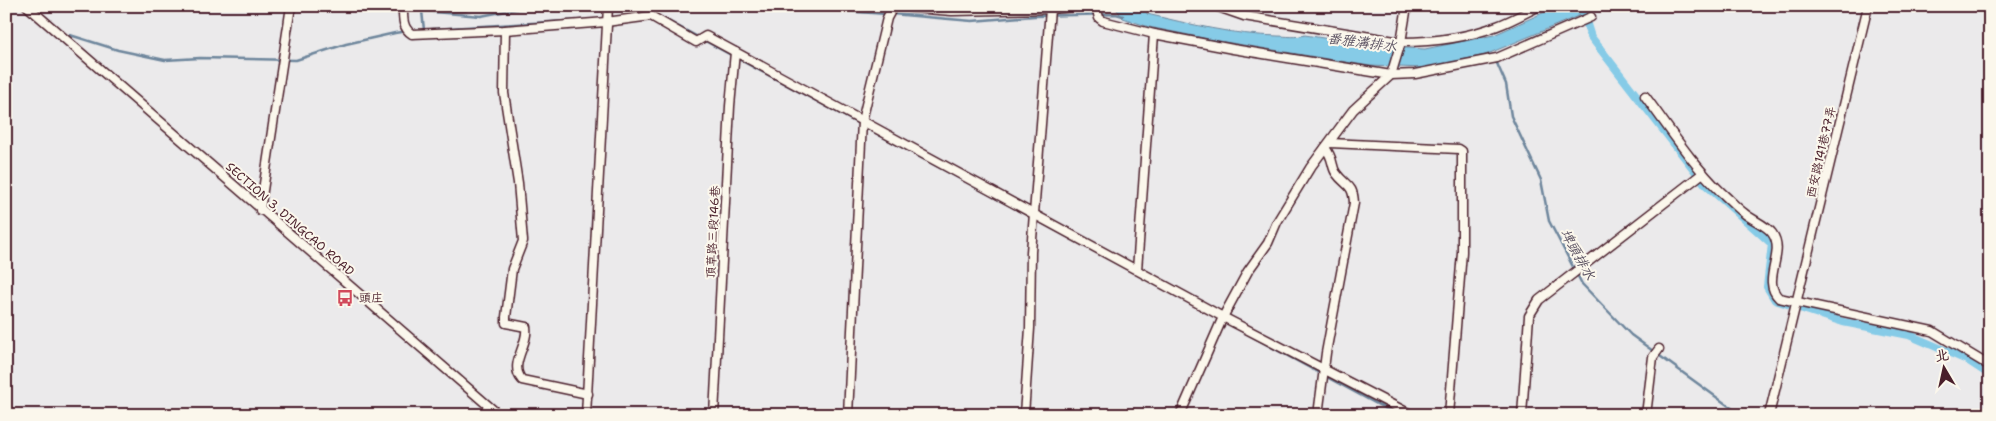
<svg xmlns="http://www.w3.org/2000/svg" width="1996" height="421" font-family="'Shantell Sans','LXGW WenKai TC',sans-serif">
	<rect width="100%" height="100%" fill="#ebeaeb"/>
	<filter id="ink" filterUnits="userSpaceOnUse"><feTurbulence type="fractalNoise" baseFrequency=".02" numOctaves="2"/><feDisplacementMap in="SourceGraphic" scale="10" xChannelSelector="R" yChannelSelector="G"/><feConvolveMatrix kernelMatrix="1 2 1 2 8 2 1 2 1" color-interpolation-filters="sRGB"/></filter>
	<g filter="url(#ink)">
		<path fill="#86cbe7" stroke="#6e869c" d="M1114,6H1147V14C1190,24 1233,35 1278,36C1286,36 1296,38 1305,35L1372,46L1425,49L1494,35L1558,6H1602L1485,55L1424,68L1370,66L1219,41L1149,27L1123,18Z"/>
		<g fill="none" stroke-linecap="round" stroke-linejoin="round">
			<g stroke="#6e869c" stroke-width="2.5">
				<polyline points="405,6 422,11 481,16 532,6"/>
				<polyline points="810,6 830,10 886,14"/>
				<polyline points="422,11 424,30"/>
				<polyline points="892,14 972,21 1034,16 1116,14 1123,16"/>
				<polyline points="659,16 1397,415"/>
				<polyline points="432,29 584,20"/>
				<polyline points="70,35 118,50 165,60 200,58 296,60 346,44 395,33 407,31"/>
				<polyline points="1496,61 1506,84 1511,116 1541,180 1549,221 1582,284 1631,335 1741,415"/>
			</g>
			<polyline stroke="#86cbe7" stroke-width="8" points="1582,9 1591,37 1706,185 1772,244 1767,287 1775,300 1843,322 1909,335 1967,360 1990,375"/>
			<g stroke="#4a1f2b" stroke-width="11">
				<g id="minor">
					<polyline points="27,6 499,415"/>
					<path d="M403,6C403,17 402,28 412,34L505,30L606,22L651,16L696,42L706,36L1223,317L1412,415"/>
					<polyline points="453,6 465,6"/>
					<polyline points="887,6 952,11 1050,9 1086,6"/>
					<polyline points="1096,6 1099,18 1103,21 1154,34 1233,49 1391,75 1415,74 1497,58 1591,17"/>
					<path d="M1215,6L1244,16L1401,42C1433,42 1466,38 1497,26C1511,21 1525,13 1539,6"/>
					<path d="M505,30L504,93L518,183L523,241L512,269L506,317V323L526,327C529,345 508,364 522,380L588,394"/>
					<path d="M1645,96C1669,128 1692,164 1721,192C1729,199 1736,207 1744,213C1752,220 1766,225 1772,233C1787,253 1760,280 1779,298L1932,331L1990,366"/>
					<polyline points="1330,143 1459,149 1462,151 1462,252 1449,415"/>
					<polyline points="260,210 291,6"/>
					<polyline points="1137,270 1154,34"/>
					<polyline points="586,415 608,6"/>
					<polyline points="714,415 730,106 735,52"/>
					<polyline points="848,415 862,121 887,18 893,7"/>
					<polyline points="1024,415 1030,328 1031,252 1050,9"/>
					<polyline points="1180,415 1223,317 1248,271 1268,243 1277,222 1310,168 1353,110 1391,75 1401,42 1407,6"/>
					<path d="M1318,415L1326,353L1354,203C1353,183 1346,187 1336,173C1331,166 1334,158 1325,148"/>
					<polyline points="1522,415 1529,316 1539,300 1703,173"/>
					<polyline points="1646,415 1653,357 1659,349"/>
					<polyline points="1769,415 1868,6"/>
				</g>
			</g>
			<use href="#minor" stroke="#fbf7ec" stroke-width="8"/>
		</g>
	</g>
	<defs>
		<g id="bus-bare" transform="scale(1.35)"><path d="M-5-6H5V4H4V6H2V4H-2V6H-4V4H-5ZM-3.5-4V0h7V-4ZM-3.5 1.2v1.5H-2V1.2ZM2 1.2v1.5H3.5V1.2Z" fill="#d1495b" stroke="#fbf7ec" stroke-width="2.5" paint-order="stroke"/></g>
	</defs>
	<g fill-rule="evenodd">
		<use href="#bus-bare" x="345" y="298"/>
	</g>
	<g text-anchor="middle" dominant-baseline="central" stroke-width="4" stroke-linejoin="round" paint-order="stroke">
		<g font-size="12" fill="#4a1f2b" stroke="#fbf7ec">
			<text transform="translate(1821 152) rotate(-77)">西安路141巷77弄</text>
			<text transform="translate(290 219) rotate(41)">SECTION 3, DINGCAO ROAD</text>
			<text transform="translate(713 232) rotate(-87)">頂草路三段146巷</text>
		</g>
		<g font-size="12" fill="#4a1f2b" stroke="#fbf7ec" text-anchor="start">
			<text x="359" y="298">頭庄</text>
		</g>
		<g font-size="14" font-style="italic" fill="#5c5363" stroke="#fbf7ec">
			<text transform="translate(1362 42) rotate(7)">番雅溝排水</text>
			<text transform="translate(1578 254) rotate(61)">埤頭排水</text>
		</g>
	</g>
	<rect width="1996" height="421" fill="none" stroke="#fbf7ec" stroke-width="25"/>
	<rect x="12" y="12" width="1971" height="396" fill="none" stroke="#4a1f2b" stroke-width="2" filter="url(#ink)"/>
	<g transform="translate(1944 368) rotate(351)" stroke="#fbf7ec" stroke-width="4" paint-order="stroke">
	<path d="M0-4L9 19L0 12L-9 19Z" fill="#4a1f2b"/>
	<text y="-8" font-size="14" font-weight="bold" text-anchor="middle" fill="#4a1f2b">北</text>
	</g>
</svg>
